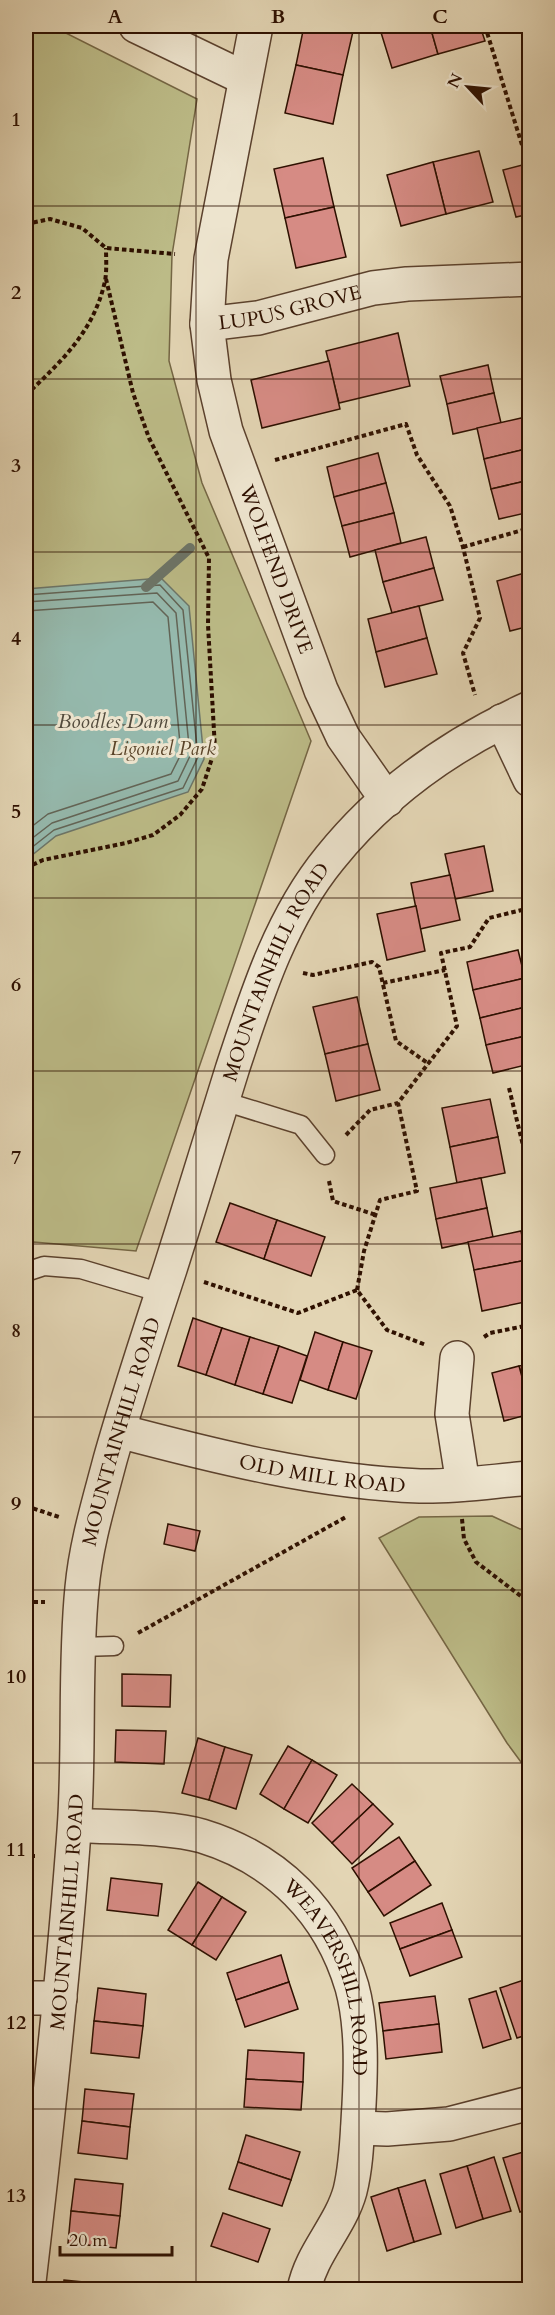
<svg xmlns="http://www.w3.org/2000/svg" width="555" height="2315" font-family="Cardo,serif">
	<rect width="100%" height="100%" fill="#e3d5b4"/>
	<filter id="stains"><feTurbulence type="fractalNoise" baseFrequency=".00333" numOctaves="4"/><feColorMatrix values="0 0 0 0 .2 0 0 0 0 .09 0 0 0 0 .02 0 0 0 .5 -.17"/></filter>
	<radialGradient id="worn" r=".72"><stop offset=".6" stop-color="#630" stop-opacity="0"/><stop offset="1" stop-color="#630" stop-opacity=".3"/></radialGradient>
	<g fill="#bcbb87" stroke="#756644" stroke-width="1.5">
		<polygon points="26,26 52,26 197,99 172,255 169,361 202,483 311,741 136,1251 34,1242 26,1246"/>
		<polygon points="492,1516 520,1529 529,1529 529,1773 507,1743 379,1538 419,1517"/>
	</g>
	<polygon fill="#95b9ad" stroke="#6c7568" stroke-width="1.5" points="161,578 189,606 204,759 188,792 56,836 26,860 26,589"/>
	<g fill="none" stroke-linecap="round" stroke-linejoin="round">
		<g stroke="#626456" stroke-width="1.5">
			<polyline points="26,595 160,585 183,610 198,757 183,788 54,830 26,852"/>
			<polyline points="26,602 157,593 176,613 190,756 178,781 52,823 26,843"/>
			<polyline points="26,611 153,602 168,617 181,754 171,774 48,814 26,831"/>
		</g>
		<polyline stroke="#6c7568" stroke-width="10" points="146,587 190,548"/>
	</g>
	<g fill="#d68b84" stroke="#2e1000" stroke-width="1.5">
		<polygon points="304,26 354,27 343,75 296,65"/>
		<polygon points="379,26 430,26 438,54 392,68"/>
		<polygon points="430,26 480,26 485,41 438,54"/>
		<polygon points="296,65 343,75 333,124 285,113"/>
		<polygon points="479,151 493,202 446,214 433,162"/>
		<polygon points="323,158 334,207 285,218 274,169"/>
		<polygon points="433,162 446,214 401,226 387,175"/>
		<polygon points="530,163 530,214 516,217 503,170"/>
		<polygon points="334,207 346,257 296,268 285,218"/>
		<polygon points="398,333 410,386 339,403 326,351"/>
		<polygon points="329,361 340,409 262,428 251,380"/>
		<polygon points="488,365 494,393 447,404 440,376"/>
		<polygon points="494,393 501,423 453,434 447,404"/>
		<polygon points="530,416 530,448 484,459 477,428"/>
		<polygon points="530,448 530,480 491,489 484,459"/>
		<polygon points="378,453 386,483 334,497 327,467"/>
		<polygon points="530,480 530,512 499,519 491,489"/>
		<polygon points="386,483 394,513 342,526 334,497"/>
		<polygon points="394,513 401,543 350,557 342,526"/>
		<polygon points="426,537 434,568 383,582 375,550"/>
		<polygon points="434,568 443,600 392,613 383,582"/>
		<polygon points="528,572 530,626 510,631 497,581"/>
		<polygon points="419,606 427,638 376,652 368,619"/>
		<polygon points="427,638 437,674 385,687 376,652"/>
		<polygon points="484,846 493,891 455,899 445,854"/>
		<polygon points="450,875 460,920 420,929 411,883"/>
		<polygon points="416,906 425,951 387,960 377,914"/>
		<polygon points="518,950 525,978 473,990 467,962"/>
		<polygon points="525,978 530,1006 480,1018 473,990"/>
		<polygon points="357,997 368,1044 325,1054 313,1007"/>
		<polygon points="530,1006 530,1035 486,1045 480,1018"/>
		<polygon points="530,1035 530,1064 493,1073 486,1045"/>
		<polygon points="368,1044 380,1090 336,1101 325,1054"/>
		<polygon points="490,1099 498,1137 450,1147 442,1108"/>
		<polygon points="498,1137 505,1173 457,1183 450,1147"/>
		<polygon points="481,1178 487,1208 436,1219 430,1188"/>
		<polygon points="230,1203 277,1220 264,1259 216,1242"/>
		<polygon points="487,1208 493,1237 442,1248 436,1219"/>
		<polygon points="277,1220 325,1237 311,1276 264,1259"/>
		<polygon points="521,1231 527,1260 474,1270 468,1242"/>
		<polygon points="527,1260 530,1274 530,1301 482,1311 474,1270"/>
		<polygon points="193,1318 222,1328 206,1375 178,1366"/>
		<polygon points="222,1328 250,1337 235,1385 206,1375"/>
		<polygon points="315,1332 343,1342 328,1390 300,1380"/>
		<polygon points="250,1337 279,1346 263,1394 235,1385"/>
		<polygon points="343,1342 372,1351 356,1399 328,1390"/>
		<polygon points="279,1346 307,1356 292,1403 263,1394"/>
		<polygon points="530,1364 530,1406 519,1366"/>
		<polygon points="519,1366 530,1406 530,1414 504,1421 492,1373"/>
		<polygon points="168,1524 200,1531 195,1551 164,1544"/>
		<polygon points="122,1674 171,1675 170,1707 122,1706"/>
		<polygon points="116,1730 166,1731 164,1764 115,1762"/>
		<polygon points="198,1738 225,1747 209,1800 182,1793"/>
		<polygon points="288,1746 312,1760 284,1809 260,1794"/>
		<polygon points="225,1747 252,1755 236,1809 209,1800"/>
		<polygon points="312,1760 337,1775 308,1823 284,1809"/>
		<polygon points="352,1784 373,1804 332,1843 312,1823"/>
		<polygon points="373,1804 393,1824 352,1864 332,1843"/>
		<polygon points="399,1837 415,1861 368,1892 352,1868"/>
		<polygon points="415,1861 431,1885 384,1916 368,1892"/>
		<polygon points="111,1878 162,1884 158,1916 107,1910"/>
		<polygon points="198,1882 222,1897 192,1945 168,1930"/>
		<polygon points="222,1897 246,1912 216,1960 192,1945"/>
		<polygon points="442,1903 452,1930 400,1949 390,1923"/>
		<polygon points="452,1930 462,1957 410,1976 400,1949"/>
		<polygon points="281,1955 289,1982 236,2000 227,1973"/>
		<polygon points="527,1979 530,1988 530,2034 517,2038 500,1988"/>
		<polygon points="289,1982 298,2009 245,2027 236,2000"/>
		<polygon points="98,1988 146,1994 143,2026 94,2021"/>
		<polygon points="496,1991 511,2039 483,2048 469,1999"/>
		<polygon points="435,1996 439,2024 383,2031 379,2003"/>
		<polygon points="94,2021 143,2026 139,2058 91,2053"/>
		<polygon points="439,2024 442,2052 386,2059 383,2031"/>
		<polygon points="248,2050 304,2053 303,2082 246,2079"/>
		<polygon points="246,2079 303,2082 301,2110 244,2107"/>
		<polygon points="85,2089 134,2094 130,2127 82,2121"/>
		<polygon points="82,2121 130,2127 127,2159 78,2153"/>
		<polygon points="246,2135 300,2152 291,2180 238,2162"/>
		<polygon points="530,2150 530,2209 520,2212 503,2158"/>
		<polygon points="494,2157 511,2211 483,2219 467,2166"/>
		<polygon points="238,2162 291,2180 282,2206 229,2189"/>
		<polygon points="467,2166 483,2219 456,2228 440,2174"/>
		<polygon points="75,2179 123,2184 120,2216 71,2211"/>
		<polygon points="425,2180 441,2234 414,2242 398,2188"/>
		<polygon points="398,2188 414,2242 387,2251 371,2197"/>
		<polygon points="71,2211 120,2216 116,2248 68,2243"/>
		<polygon points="223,2213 270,2229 258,2262 211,2246"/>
		<polygon points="64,2280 112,2285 112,2290 63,2290"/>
	</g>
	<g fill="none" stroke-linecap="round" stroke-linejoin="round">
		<g stroke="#5b412d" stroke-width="21">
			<g id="service">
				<polyline points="223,1101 301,1125 325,1155"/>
				<polyline points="26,1272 44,1266 81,1269 162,1293"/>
				<polyline points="80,1647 114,1646"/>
			</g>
		</g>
		<g stroke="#5b412d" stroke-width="36">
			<g id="minor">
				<polyline points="136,26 244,78"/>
				<path id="s1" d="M256,26L211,259L207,324L258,318L373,288L407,284L530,279"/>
				<path id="s2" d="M207,324L214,380L226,431L321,690L343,737L387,800"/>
				<polyline points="502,721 530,780"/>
				<polyline points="457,1358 452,1414 463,1484"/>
				<path id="s3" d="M119,1431C217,1457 318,1482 420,1486C456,1487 493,1481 530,1478"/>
				<path id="s4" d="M75,1825C112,1828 167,1826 202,1836C277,1859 330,1912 352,1987C362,2024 361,2067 359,2105C357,2134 357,2163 350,2191C340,2227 311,2253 304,2290"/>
				<polyline points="26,1998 60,1998"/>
				<polyline points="358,2128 387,2129 449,2124 530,2103"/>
				<path id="s5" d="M28,2290C46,2137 63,1984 74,1831C80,1750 74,1668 82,1588C86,1544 99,1502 110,1460C128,1396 149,1333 170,1269C191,1203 211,1137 232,1070C256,997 280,919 330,858C383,792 453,743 530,708"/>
			</g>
		</g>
		<g stroke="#2e1000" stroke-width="4" stroke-dasharray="4.5 3" stroke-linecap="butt">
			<polyline points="485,26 522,145 530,144"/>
			<polyline points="26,224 50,219 82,228 106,248 175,254"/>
			<path d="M26,395C62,361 94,331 105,281C107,270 106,258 106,248"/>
			<polyline points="275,460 406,424 417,455 450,506 463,547 480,618 463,653 475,695"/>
			<polyline points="463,547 530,528"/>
			<polyline points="26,868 43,860 126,843 153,835 180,815 202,789 215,749 208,625 209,558 149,438 133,393 106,279"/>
			<polyline points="303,973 313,975 372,962 379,967 396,1041 429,1064"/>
			<polyline points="383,983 445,970"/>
			<polyline points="509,1088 530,1174"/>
			<polyline points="346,1135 370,1110 398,1103 457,1026 441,953 470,947 489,918 530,908"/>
			<polyline points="329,1181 333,1201 376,1215"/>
			<polyline points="204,1282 298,1313 357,1290 387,1330 426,1345"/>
			<polyline points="357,1290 364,1251 380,1200 417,1191 398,1103"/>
			<polyline points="484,1337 490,1333 530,1325"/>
			<polyline points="26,1506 59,1517"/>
			<polyline points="462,1519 464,1539 476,1562 530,1603"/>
			<polyline points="26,1602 45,1602"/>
			<polyline points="138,1633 346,1517"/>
			<polyline points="26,1856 35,1856"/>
		</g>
		<use href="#service" stroke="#ede4ce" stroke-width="18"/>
		<use href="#minor" stroke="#ede4ce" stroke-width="33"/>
	</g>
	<path fill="none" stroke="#2e1000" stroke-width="1.5" stroke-opacity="0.55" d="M196,26V2290M359,26V2290M26,206H530M26,379H530M26,552H530M26,725H530M26,898H530M26,1071H530M26,1244H530M26,1417H530M26,1590H530M26,1763H530M26,1936H530M26,2109H530"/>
	<g text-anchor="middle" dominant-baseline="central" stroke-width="6" stroke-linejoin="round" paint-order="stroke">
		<g font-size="20" fill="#2e1000" stroke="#ede4ce">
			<text stroke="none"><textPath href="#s1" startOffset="387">LUPUS GROVE</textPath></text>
			<text stroke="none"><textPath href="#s2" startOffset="256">WOLFEND DRIVE</textPath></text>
			<text stroke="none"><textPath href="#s5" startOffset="1352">MOUNTAINHILL ROAD</textPath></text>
			<text stroke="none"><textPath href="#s5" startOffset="866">MOUNTAINHILL ROAD</textPath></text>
			<text stroke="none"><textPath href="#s3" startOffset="208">OLD MILL ROAD</textPath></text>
			<text stroke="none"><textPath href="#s5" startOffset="380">MOUNTAINHILL ROAD</textPath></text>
			<text stroke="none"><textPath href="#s4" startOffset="332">WEAVERSHILL ROAD</textPath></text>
		</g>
		<g font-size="20" font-style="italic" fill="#594328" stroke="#ede4ce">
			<text x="163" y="748">Ligoniel Park</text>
		</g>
		<g font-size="21" font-style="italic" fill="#524b3d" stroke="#ede4ce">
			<text x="113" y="721">Boodles Dam</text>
		</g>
	</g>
	<rect width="555" height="2315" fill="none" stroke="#e3d5b4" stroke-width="66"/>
	<g transform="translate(468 87) rotate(296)" stroke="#ede4ce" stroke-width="4.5" paint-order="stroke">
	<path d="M0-4.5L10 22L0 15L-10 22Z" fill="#2e1000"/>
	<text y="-9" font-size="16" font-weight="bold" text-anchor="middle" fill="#2e1000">N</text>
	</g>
	<path d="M60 2246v9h112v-9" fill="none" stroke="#2e1000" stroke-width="3"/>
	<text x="69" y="2246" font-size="18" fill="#2e1000" stroke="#ede4ce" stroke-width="4.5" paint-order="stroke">20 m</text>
	<rect x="33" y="33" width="489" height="2249" fill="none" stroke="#2e1000" stroke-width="2"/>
	<g font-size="20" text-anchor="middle" font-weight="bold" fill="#2e1000">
		<text x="115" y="23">A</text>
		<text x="278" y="23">B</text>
		<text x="440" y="23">C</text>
		<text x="16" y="126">1</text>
		<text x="16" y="299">2</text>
		<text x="16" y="472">3</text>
		<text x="16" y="645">4</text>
		<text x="16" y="818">5</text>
		<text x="16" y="991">6</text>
		<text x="16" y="1164">7</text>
		<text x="16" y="1337">8</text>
		<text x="16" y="1510">9</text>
		<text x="16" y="1683">10</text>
		<text x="16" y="1856">11</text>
		<text x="16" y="2029">12</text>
		<text x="16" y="2202">13</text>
	</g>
	<rect width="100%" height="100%" filter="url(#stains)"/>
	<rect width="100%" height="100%" fill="url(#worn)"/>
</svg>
